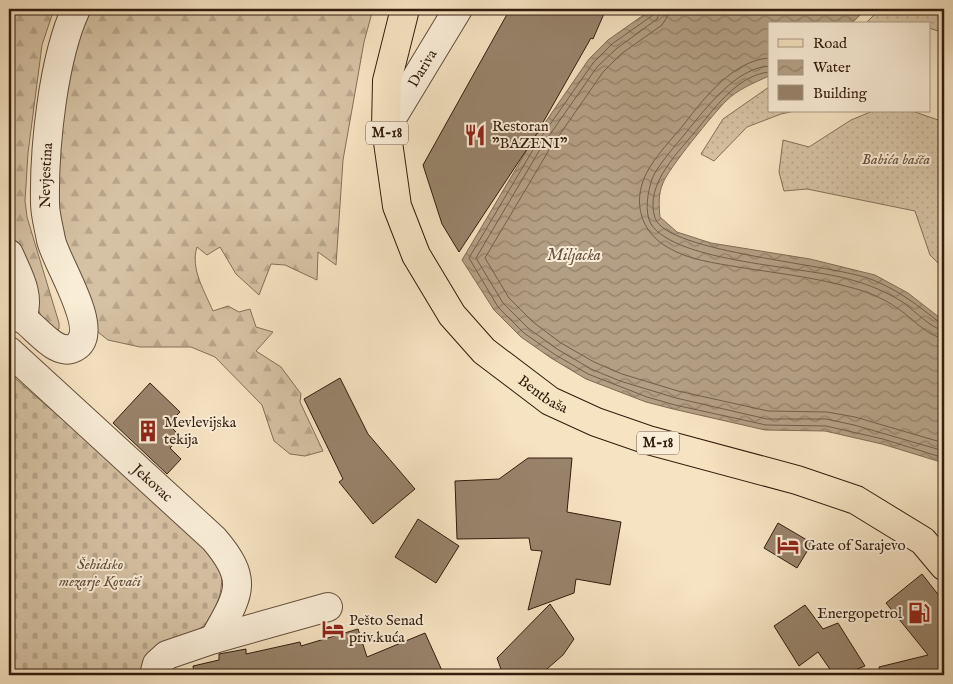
<svg xmlns="http://www.w3.org/2000/svg" width="953" height="684" font-family="'IM FELL English',serif">
	<defs>
		<pattern id="grass-dots" width="8" height="8" patternUnits="userSpaceOnUse" patternTransform="scale(1.25)"><rect width="8" height="8" fill="#d5c1a3"/><path d="M2 2h.1M6 6h.1" fill="none" stroke="#b7a58b" stroke-width="1.8" stroke-linecap="round"/></pattern>
		<pattern id="forest-firs" width="22" height="20" patternUnits="userSpaceOnUse" patternTransform="scale(1.25)"><rect width="22" height="20" fill="#d5c1a3"/><path d="M5 1l3.5 6h-7zM16 11l3.5 6h-7z" fill="#b7a58b"/></pattern>
		<pattern id="cemetery-stones" width="16" height="16" patternUnits="userSpaceOnUse" patternTransform="scale(1.25)"><rect width="16" height="16" fill="#d5c1a3"/><path d="M2 7V4a2 2 0 0 1 4 0v3zM10 15v-3a2 2 0 0 1 4 0v3z" fill="#b7a58b"/></pattern>
		<pattern id="water-waves" width="16" height="10" patternUnits="userSpaceOnUse" patternTransform="scale(1.25)"><rect width="16" height="10" fill="#b39f84"/><path d="M0 5q4-4 8 0t8 0" fill="none" stroke="#92816a"/></pattern>
	</defs>
	<rect width="100%" height="100%" fill="#f6e3c2"/>
	<filter id="stains"><feTurbulence type="fractalNoise" baseFrequency=".004" numOctaves="4"/><feColorMatrix values="0 0 0 0 .2 0 0 0 0 .09 0 0 0 0 .02 0 0 0 .5 -.17"/></filter>
	<radialGradient id="worn" r=".72"><stop offset=".6" stop-color="#630" stop-opacity="0"/><stop offset="1" stop-color="#630" stop-opacity=".3"/></radialGradient>
	<g fill="url(#grass-dots)" stroke="#846e58">
		<polygon points="880,9 944,9 944,33 929,28 929,24 865,24"/>
		<polygon points="769,87 769,111 795,111 781,114 747,127 714,161 701,154 723,119"/>
		<polygon points="873,111 912,111 944,122 944,269 930,255 915,211 807,189 784,191 779,172 783,140 809,147 851,120"/>
	</g>
	<g fill="url(#forest-firs)" stroke="#846e58">
		<polygon points="9,9 54,9 42,45 28,153 25,201 27,217 59,323 59,329 55,331 44,323 9,240"/>
		<path d="M84,9H373L364,42L343,160L336,265L318,252L317,280L285,265L271,264L259,295L236,274L220,247L207,255L197,247C190,269 205,292 213,311L228,306L239,312L250,309L256,327L273,332L256,351L281,367L301,394L300,402L323,451L305,456L290,454L274,441L262,405L215,357L191,347H140L108,340L93,328L72,279L51,167Z"/>
	</g>
	<path fill="url(#cemetery-stones)" stroke="#846e58" d="M9,373L219,555C223,579 224,593 211,615C208,619 206,625 202,627C177,645 145,635 146,675H9Z"/>
	<path fill="url(#water-waves)" stroke="#7f6b54" d="M652,9H866L851,24H769V76C754,83 738,89 726,101C714,113 668,169 663,183C658,194 659,206 660,217L677,232L711,243L810,259L875,275L908,293L944,321V463L882,444L825,431L765,430L673,409L646,402L586,379L551,358L521,337L494,310L462,260L533,140L589,59L608,40Z"/>
	<g fill="none" stroke-linecap="round" stroke-linejoin="round">
		<g stroke="#725e48" stroke-width="1">
			<polyline points="655,9 653,15 612,44 593,63 537,143 469,258 498,307 524,333 554,354 588,374 647,397 675,405 766,425 826,426 883,439 944,458"/>
			<polyline points="661,9 657,19 616,49 597,67 542,146 476,258 503,303 528,328 557,349 591,369 620,381 676,398 767,419 826,419 854,425 944,451"/>
			<polyline points="668,9 667,17 662,25 621,54 603,72 549,150 485,258 509,298 533,322 561,343 594,362 622,374 678,391 768,411 827,412 855,417 944,443"/>
			<path d="M769,58C734,60 704,98 685,123C672,139 655,156 646,174C632,203 641,233 669,248C689,260 715,263 738,267C775,273 813,277 849,287C866,291 883,298 897,308C912,317 927,337 944,338"/>
			<path d="M769,66C736,68 707,107 688,130C678,143 658,164 652,179C648,191 644,212 651,224C676,263 806,266 852,280C870,285 886,292 901,301C912,308 932,330 944,330"/>
			<path d="M769,72C739,75 717,105 699,127C680,151 644,183 655,218C667,253 835,264 873,280C898,290 919,306 940,323L944,324"/>
		</g>
	</g>
	<g fill="#98836b" stroke="#321c0d">
		<polygon points="510,9 606,9 593,39 591,38 533,140 459,252 442,224 423,165"/>
		<polygon points="340,378 368,434 415,489 373,524 339,482 343,479 304,399"/>
		<polygon points="150,383 180,412 168,424 181,437 170,448 181,459 167,474 113,423"/>
		<polygon points="528,458 572,458 567,512 621,522 610,585 576,579 574,593 528,610 542,551 531,550 529,538 457,539 455,481 499,479"/>
		<polygon points="418,519 459,546 436,583 395,557"/>
		<polygon points="778,523 812,543 797,568 764,548"/>
		<polygon points="922,574 944,602 944,675 880,675 879,667 928,655 886,603"/>
		<polygon points="550,604 574,639 563,655 540,675 503,675 497,658"/>
		<polygon points="805,605 823,629 838,623 865,666 842,675 834,675 818,652 799,666 774,626"/>
		<polygon points="358,629 367,657 425,633 444,675 194,675 193,666 219,660 219,654 246,649 246,654 300,642 301,646"/>
	</g>
	<g fill="none" stroke-linecap="round" stroke-linejoin="round">
		<g stroke="#634e3a" stroke-width="30">
			<g id="minor">
				<path id="s1" d="M386,128L458,9"/>
				<path d="M9,254C18,275 31,295 22,318"/>
				<path id="s2" d="M9,316C13,318 19,317 23,319C37,328 58,360 77,346C100,328 56,263 51,240C49,228 45,215 45,203C44,147 53,59 76,9"/>
				<path id="s3" d="M9,351L214,539C250,581 239,594 214,639"/>
				<polyline points="154,675 157,664 167,655 214,639 328,607"/>
			</g>
		</g>
		<g stroke="#321c0d" stroke-width="30">
			<g id="major">
				<path id="s4" d="M405,9L387,81L386,128L397,206L416,255L452,315L484,351L550,401L596,422L648,440L797,480L856,500L923,541L944,566"/>
			</g>
		</g>
		<use href="#minor" stroke="#f9edd7" stroke-width="28"/>
		<use href="#major" stroke="#f6e3c2" stroke-width="28"/>
	</g>
	<defs>
		<g id="restaurant-bare" transform="scale(1.725)"><path d="M-5-6h1v4h1v-4h1v4h1v-4h1v5L-1.5 .5V6h-2V.5L-5-1ZM5-6V6H3V1.5H1.5Q1.5-4 5-6Z" fill="#8f2418" stroke="#f9edd7" stroke-width="2.5" paint-order="stroke"/></g>
		<g id="building-bare" transform="scale(1.725)"><path d="M-4-6H4V6H1V3H-1V6H-4ZM-2.5-4.3h1.7v1.8h-1.7ZM.8-4.3h1.7v1.8H.8ZM-2.5-1h1.7V.8h-1.7ZM.8-1h1.7V.8H.8Z" fill="#8f2418" stroke="#f9edd7" stroke-width="2.5" paint-order="stroke"/></g>
		<g id="hotel-bare" transform="scale(1.725)"><path d="M-6-4.5h1.5V1H6V5H4.5V3h-9V5H-6ZM-4 0a1.8 1.8 0 1 1 3.6 0ZM.5 0V-2.5h3Q6-2.5 6 0Z" fill="#8f2418" stroke="#f9edd7" stroke-width="2.5" paint-order="stroke"/></g>
		<g id="fuel-bare" transform="scale(1.725)"><path d="M-5.5-6h7V0h2V4h1.3V-2.5L3-4.5l.8-.8L6-3V5H2.5V1h-1V6h-7ZM-4.2-4.7v3.2H.2V-4.7Z" fill="#8f2418" stroke="#f9edd7" stroke-width="2.5" paint-order="stroke"/></g>
	</defs>
	<g fill-rule="evenodd">
		<use href="#restaurant-bare" x="475" y="135"/>
		<use href="#building-bare" x="148" y="431"/>
		<use href="#hotel-bare" x="788" y="545"/>
		<use href="#fuel-bare" x="919" y="613"/>
		<use href="#hotel-bare" x="333" y="629"/>
	</g>
	<g text-anchor="middle" dominant-baseline="central" stroke-width="4" stroke-linejoin="round" paint-order="stroke">
		<g fill="#f9edd7" stroke="#6e5b4a" stroke-width="1">
			<rect x="366" y="121.5" width="42" height="23" rx="4"/>
			<rect x="637" y="431.5" width="42" height="23" rx="4"/>
		</g>
		<g font-size="14" font-weight="bold" fill="#321c0d">
			<text x="387" y="133">M-18</text>
			<text x="658" y="443">M-18</text>
		</g>
		<g font-size="15" fill="#321c0d" stroke="#f9edd7">
			<text stroke="none"><textPath href="#s1" startOffset="70">Dariva</textPath></text>
			<text stroke="none"><textPath href="#s2" startOffset="259">Nevjestina</textPath></text>
			<text stroke="none"><textPath href="#s4" startOffset="444">Bentbaša</textPath></text>
			<text stroke="none"><textPath href="#s3" startOffset="195">Jekovac</textPath></text>
		</g>
		<g font-size="15" fill="#321c0d" stroke="#f9edd7" text-anchor="start">
			<text x="492" y="126">Restoran<tspan x="492" dy="17">"BAZENI"</tspan></text>
			<text x="164" y="422">Mevlevijska<tspan x="164" dy="17">tekija</tspan></text>
			<text x="804" y="545">Gate of Sarajevo</text>
			<text x="902" y="613" text-anchor="end">Energopetrol</text>
			<text x="349" y="620">Pešto Senad<tspan x="349" dy="17">priv.kuća</tspan></text>
		</g>
		<g font-size="15" font-style="italic" fill="#634e3a" stroke="#f9edd7">
			<text x="896" y="159">Babića bašča</text>
			<text x="100" y="564">Šehidsko<tspan x="100" dy="17">mezarje Kovači</tspan></text>
		</g>
		<g font-size="16" font-style="italic" fill="#66503d" stroke="#f9edd7">
			<text x="574" y="256">Miljacka</text>
		</g>
	</g>
	<rect width="953" height="684" fill="none" stroke="#f6e3c2" stroke-width="30"/>
	<rect x="10" y="10" width="933" height="664" fill="none" stroke="#321c0d" stroke-width="2.5"/>
	<rect x="15" y="15" width="923" height="654" fill="none" stroke="#321c0d"/>
	<rect x="768" y="22" width="162" height="90" fill="#f9edd7" stroke="#a99986"/>
	<rect x="778" y="39" width="25" height="8" fill="#f6e3c2" stroke="#a99986"/>
	<text x="813" y="48" font-size="15" fill="#321c0d">Road</text>
	<rect x="778" y="60" width="25" height="15" fill="url(#water-waves)" stroke="#a99986"/>
	<text x="813" y="72" font-size="15" fill="#321c0d">Water</text>
	<rect x="778" y="85" width="25" height="15" fill="#98836b" stroke="#a99986"/>
	<text x="813" y="98" font-size="15" fill="#321c0d">Building</text>
	<rect width="100%" height="100%" filter="url(#stains)"/>
	<rect width="100%" height="100%" fill="url(#worn)"/>
</svg>
